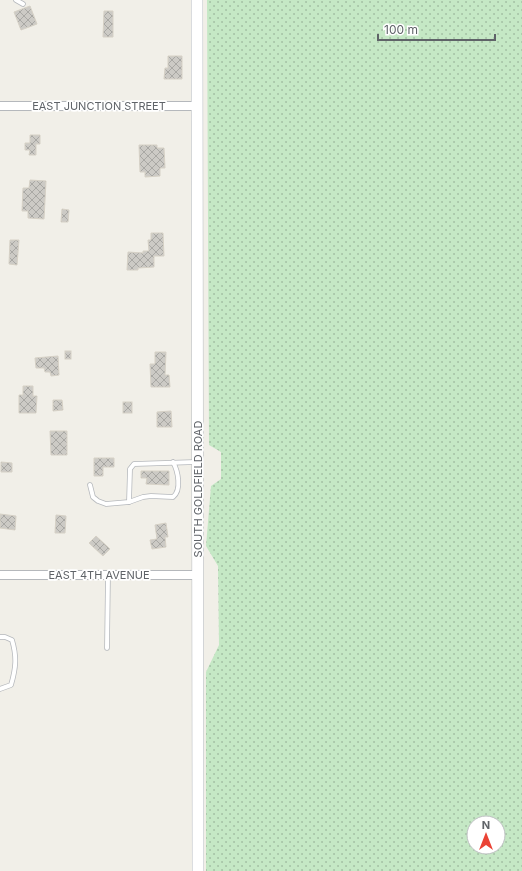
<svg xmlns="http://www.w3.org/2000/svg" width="522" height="871" font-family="Inter,sans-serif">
	<defs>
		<pattern id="grass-dots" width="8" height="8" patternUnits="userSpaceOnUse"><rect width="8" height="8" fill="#c5e8c5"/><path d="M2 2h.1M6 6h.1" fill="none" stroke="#a3c0a4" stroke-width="1.8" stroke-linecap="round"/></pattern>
		<pattern id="building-cross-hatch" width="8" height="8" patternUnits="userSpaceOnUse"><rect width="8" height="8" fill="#cccac5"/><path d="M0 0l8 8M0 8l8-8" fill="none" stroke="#a9a8a4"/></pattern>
	</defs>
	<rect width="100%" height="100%" fill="#f1efe8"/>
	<path fill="url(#grass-dots)" fill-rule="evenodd" d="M207,0H522V871H206V672L219,645L218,566L206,546L211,486L221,479V452L209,445ZM474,823H498V847H474Z"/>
	<g fill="url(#building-cross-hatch)" stroke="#d6d1c6">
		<polygon points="30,6 37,24 21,30 14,12"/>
		<polygon points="104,11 113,11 113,37 103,37"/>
		<polygon points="168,56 182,56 182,79 164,79 165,68 168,68"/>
		<polygon points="30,135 40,135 40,144 36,144 36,155 29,155 30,150 25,150 25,143 30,143"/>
		<polygon points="139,145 157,145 157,148 164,148 165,168 160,168 160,176 145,177 145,172 140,172"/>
		<polygon points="30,180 46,181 44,219 28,218 28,211 22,211 23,188 29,188"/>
		<polygon points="62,209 69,210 68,222 61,222"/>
		<polygon points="151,233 163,233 164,256 154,256 154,267 138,268 138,270 127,270 128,252 143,253 143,251 149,251 148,240 151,240"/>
		<polygon points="10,240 19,240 17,265 9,264"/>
		<rect x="65" y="351" width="6" height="8"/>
		<polygon points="155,352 166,352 165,375 169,375 170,387 151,387 150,364 155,364"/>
		<polygon points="58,356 59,375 51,376 50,372 45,372 44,368 36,368 35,358"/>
		<polygon points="23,386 33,386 33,396 37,396 36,413 19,413 19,395 23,395"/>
		<polygon points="53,400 62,400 63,410 53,411"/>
		<rect x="123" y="402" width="9" height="11"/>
		<polygon points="171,411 172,427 157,427 157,412"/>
		<polygon points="50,431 67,431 67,455 51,455"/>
		<polygon points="94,458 114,458 114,467 103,467 103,476 94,476"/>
		<polygon points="1,462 12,463 12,472 1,472"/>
		<polygon points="141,471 169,471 169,485 146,484 147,478 141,478"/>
		<polygon points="0,514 16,516 15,530 0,528"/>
		<polygon points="56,515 66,516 65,533 55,533"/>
		<polygon points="166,523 168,537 165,537 166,547 152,549 150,540 157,539 155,525"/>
		<polygon points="96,536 110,549 103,556 89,543"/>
	</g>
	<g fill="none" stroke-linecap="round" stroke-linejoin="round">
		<g stroke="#b5b8bc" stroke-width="5.5">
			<g id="lane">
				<polyline points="16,0 23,4"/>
				<path d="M90,485L93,497L98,501L106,504L129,502L143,497L151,496L173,497C182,490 178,471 173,462"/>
				<polyline points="129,502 130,469 134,464 196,462"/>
				<path d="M0,637H5L12,640C17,657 16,668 11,685L0,689"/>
				<polyline points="107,648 108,575"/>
			</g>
		</g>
		<g stroke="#b5b8bc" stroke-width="10">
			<g id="street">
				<polyline points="0,106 197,106"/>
				<polyline points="0,575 198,575"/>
			</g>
		</g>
		<g stroke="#b6babf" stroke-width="12">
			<polyline id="secondary" points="197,0 198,871"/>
		</g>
		<use href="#lane" stroke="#fff" stroke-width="4"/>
		<use href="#street" stroke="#fff" stroke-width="8"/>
		<use href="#secondary" stroke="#fff" stroke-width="11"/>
	</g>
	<g text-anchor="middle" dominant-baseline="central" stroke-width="3.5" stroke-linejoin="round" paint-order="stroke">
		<g font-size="11" fill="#5f6368" stroke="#fff">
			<text x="99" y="106">EAST JUNCTION STREET</text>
			<text transform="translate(198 489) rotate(-90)">SOUTH GOLDFIELD ROAD</text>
			<text x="99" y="575">EAST 4TH AVENUE</text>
		</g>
	</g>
	<g transform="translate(486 835)"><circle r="19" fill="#ffffff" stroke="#bfc1c3"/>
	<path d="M0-3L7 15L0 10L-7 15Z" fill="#ea4335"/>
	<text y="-6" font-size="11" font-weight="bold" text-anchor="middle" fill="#5f6368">N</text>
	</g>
	<path d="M378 34v6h117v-6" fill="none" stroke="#5f6368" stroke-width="2"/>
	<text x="384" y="34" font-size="12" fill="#5f6368" stroke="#ffffff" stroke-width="3" paint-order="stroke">100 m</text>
</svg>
